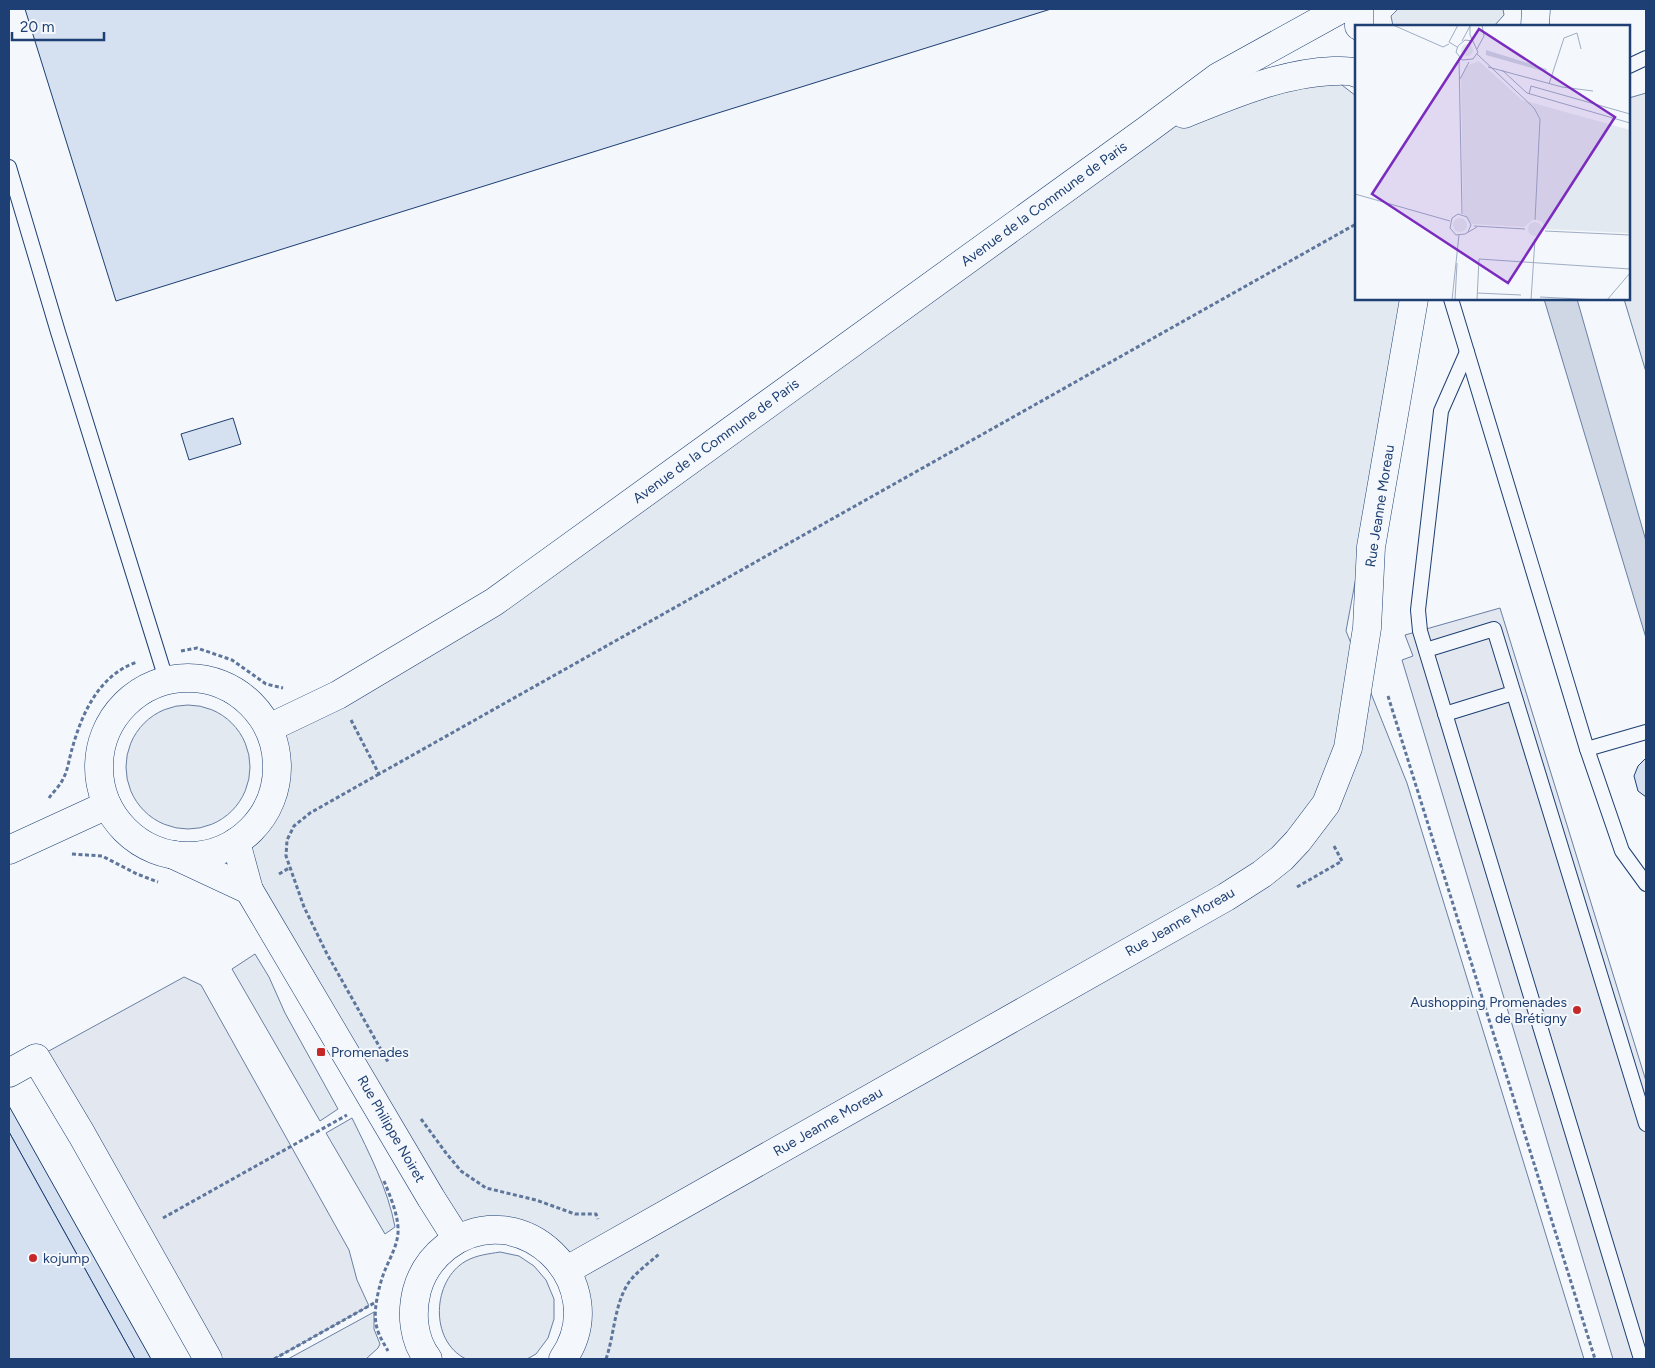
<svg xmlns="http://www.w3.org/2000/svg" width="1655" height="1368" font-family="Figtree,sans-serif">
	<rect width="100%" height="100%" fill="#f4f7fb"/>
	<g fill="#e3e9f0" stroke="#687fa3">
		<polygon points="1398,9 1503,9 1504,15 1494,26 1393,26 1391,16"/>
		<polygon points="1333,78 1356,96 1356,299 1408,299 1346,631 1407,783 1584,1359 576,1359 569,1256 460,1225 262,895 246,847 273,813 284,777 278,731 497,609 1151,136 1231,100"/>
		<circle cx="188" cy="767" r="62"/>
		<polygon points="255,954 269,977 285,1013 338,1109 320,1121 232,969"/>
		<path d="M352,1118C369,1153 388,1189 395,1227L385,1234L326,1133Z"/>
		<path d="M500,1252L519,1256L534,1266L546,1280L554,1299V1319L548,1338L536,1354L527,1359H466C429,1341 432,1280 466,1261C477,1255 488,1254 500,1252Z"/>
		<polygon points="374,1312 374,1329 380,1344 378,1348 366,1359 288,1359"/>
	</g>
	<g fill="#e3e8f0" stroke="#687fa3">
		<polygon points="1646,93 1646,372 1624,299 1629,299 1629,98"/>
		<polygon points="1500,608 1646,1081 1646,1359 1613,1359 1402,660 1413,656 1405,635"/>
		<polygon points="184,977 201,985 349,1250 357,1280 369,1306 274,1359 208,1359 36,1058"/>
	</g>
	<polygon fill="#cfd7e4" stroke="#687fa3" points="1544,299 1577,299 1646,541 1646,638"/>
	<g fill="#d5e0f0" stroke="#1d3f73">
		<polygon points="25,9 1051,9 116,301"/>
		<polygon points="233,418 241,444 189,460 181,434"/>
		<polygon points="1645,759 1646,759 1646,797 1638,791 1634,776 1638,766"/>
		<polygon points="9,1106 151,1359 135,1359 9,1132"/>
		<polygon points="9,1132 135,1359 9,1359"/>
	</g>
	<g fill="none" stroke-linecap="round" stroke-linejoin="round">
		<g stroke="#1d3f73" stroke-width="16">
			<g id="lane">
				<polyline points="1629,66 1646,58"/>
				<polyline points="9,167 58,332 166,679"/>
				<polyline points="1451,299 1587,749 1622,851 1646,884"/>
				<polyline points="1467,352 1441,411 1418,610 1420,631 1641,1359"/>
				<polyline points="1426,650 1494,629 1646,1124"/>
				<polyline points="1445,714 1513,693"/>
				<polyline points="1587,749 1646,732"/>
			</g>
		</g>
		<g stroke="#1d3f73" stroke-width="29">
			<g id="street">
				<polyline points="236,842 249,890 431,1198 457,1239"/>
				<polyline points="174,855 249,890"/>
				<polyline points="9,1073 36,1058 82,1135 208,1359"/>
				<polyline points="567,1270 1226,897 1262,874 1282,858 1298,841 1326,804 1348,748 1367,628 1371,547 1414,299"/>
				<path d="M428,1359C413,1340 411,1313 417,1290C422,1272 432,1258 446,1247C520,1191 615,1283 563,1359"/>
			</g>
		</g>
		<g stroke="#1d3f73" stroke-width="29">
			<g id="secondary">
				<polyline points="1359,26 1359,9"/>
				<polyline points="1535,26 1536,9"/>
				<path d="M1184,114C1231,95 1282,73 1333,71C1341,71 1349,70 1356,73"/>
				<circle cx="188" cy="767" r="89"/>
				<polyline points="269,728 338,695 494,602 1148,129 1218,77 1341,9"/>
				<polyline points="9,850 107,805"/>
			</g>
		</g>
		<g stroke="#5e769c" stroke-width="3" stroke-dasharray="4 2.5" stroke-linecap="butt">
			<polyline points="181,651 197,648 232,660 266,684 283,688"/>
			<polyline points="1388,696 1595,1359"/>
			<polyline points="351,720 379,774 1356,224"/>
			<polyline points="379,774 310,813 294,826 287,840 286,856 304,907 327,954 388,1062"/>
			<path d="M49,798C53,792 60,786 63,779C68,770 69,759 72,749C82,713 99,675 137,662"/>
			<polyline points="72,854 102,856 137,874 158,882"/>
			<polyline points="279,874 289,868"/>
			<polyline points="1297,887 1342,861 1333,844"/>
			<polyline points="421,1119 446,1153 461,1171 486,1188 536,1200 575,1214 596,1214 598,1219"/>
			<path d="M384,1181C390,1196 399,1216 398,1233C397,1246 390,1258 385,1270C380,1282 373,1309 376,1323C377,1333 383,1342 388,1351"/>
			<polyline points="163,1218 347,1115"/>
			<polyline points="274,1359 376,1302"/>
			<path d="M606,1359C614,1336 614,1309 626,1287C633,1274 648,1264 659,1254"/>
		</g>
		<use href="#lane" stroke="#f4f7fb" stroke-width="14"/>
		<use href="#street" stroke="#f4f7fb" stroke-width="28"/>
		<use href="#secondary" stroke="#f4f7fb" stroke-width="28"/>
	</g>
	<g fill="#c62828" stroke="#f4f7fb" stroke-width="2">
		<circle cx="1577" cy="1010" r="5"/>
		<rect x="316" y="1047" width="10" height="10" rx="2.5"/>
		<circle cx="33" cy="1258" r="5"/>
	</g>
	<g text-anchor="middle" dominant-baseline="central" stroke-width="4" stroke-linejoin="round" paint-order="stroke">
		<g font-size="14" fill="#1d3f73" stroke="#f4f7fb">
			<text transform="translate(1044 204) rotate(-36)">Avenue de la Commune de Paris</text>
			<text transform="translate(716 441) rotate(-36)">Avenue de la Commune de Paris</text>
			<text transform="translate(1380 506) rotate(-81)">Rue Jeanne Moreau</text>
			<text transform="translate(1180 922) rotate(-30)">Rue Jeanne Moreau</text>
			<text transform="translate(828 1122) rotate(-30)">Rue Jeanne Moreau</text>
			<text transform="translate(391 1129) rotate(60)">Rue Philippe Noiret</text>
		</g>
		<g font-size="14" fill="#1d3f73" stroke="#f4f7fb" text-anchor="start">
			<text x="1567" y="1002" text-anchor="end">Aushopping Promenades<tspan x="1567" dy="16">de Brétigny</tspan></text>
			<text x="331" y="1052">Promenades</text>
			<text x="43" y="1258">kojump</text>
		</g>
	</g>
	<g transform="translate(1355 25)">
		<rect width="275" height="275" fill="#f4f7fb"/>
		<path d="M106 25a6 6 0 1 1 12 0a6 6 0 1 1-12 0ZM124,36L167,75L275,105V208L191,204L187,197L179,194L169,202L117,199L108,189L106,52L111,41ZM98 200a7 7 0 1 1 14 0a7 7 0 1 1-14 0ZM173 204a7 7 0 1 1 14 0a7 7 0 1 1-14 0Z" fill="#e3e9f0"/>
		<path d="M131,25L192,44L191,47L131,30Z" fill="#cfd7e4"/>
		<path fill="none" stroke="#9eadc5" stroke-width="1" d="M38,0L88,22L94,19M115,0V10L123,27L118,34L107,35L101,27L103,21L110,15L118,16M107,16L115,1M102,22L94,17L103,0M122,24L129,11L127,0M122,29L179,83L185,94L180,195M104,33L107,189M133,42L207,62L238,66M147,45L172,68L275,98M105,54L114,37M194,59L209,13L222,8L226,24M174,69L176,61L275,89M0,169L95,196M119,201L170,204M190,206L275,210M113,207L116,200L112,192L103,189L97,193L95,203L101,210L110,209L122,202M122,268L166,270M185,272L244,275M97,275L104,210M100,275L102,238M122,275L124,234L275,244M176,275L180,214M252,275L275,248"/>
		<path fill="#7b2cbf" fill-opacity="0.15" stroke="#7b2cbf" stroke-width="2.5" d="M124,4L260,92L153,258L17,169Z"/>
		<rect width="275" height="275" fill="none" stroke="#1d3f73" stroke-width="2.5"/>
	</g>
	<rect width="1655" height="1368" fill="none" stroke="#1d3f73" stroke-width="20"/>
	<path d="M12 32v8h92v-8" fill="none" stroke="#1d3f73" stroke-width="2.5"/>
	<text x="20" y="32" font-size="15" fill="#1d3f73" stroke="#f4f7fb" stroke-width="4" paint-order="stroke">20 m</text>
</svg>
